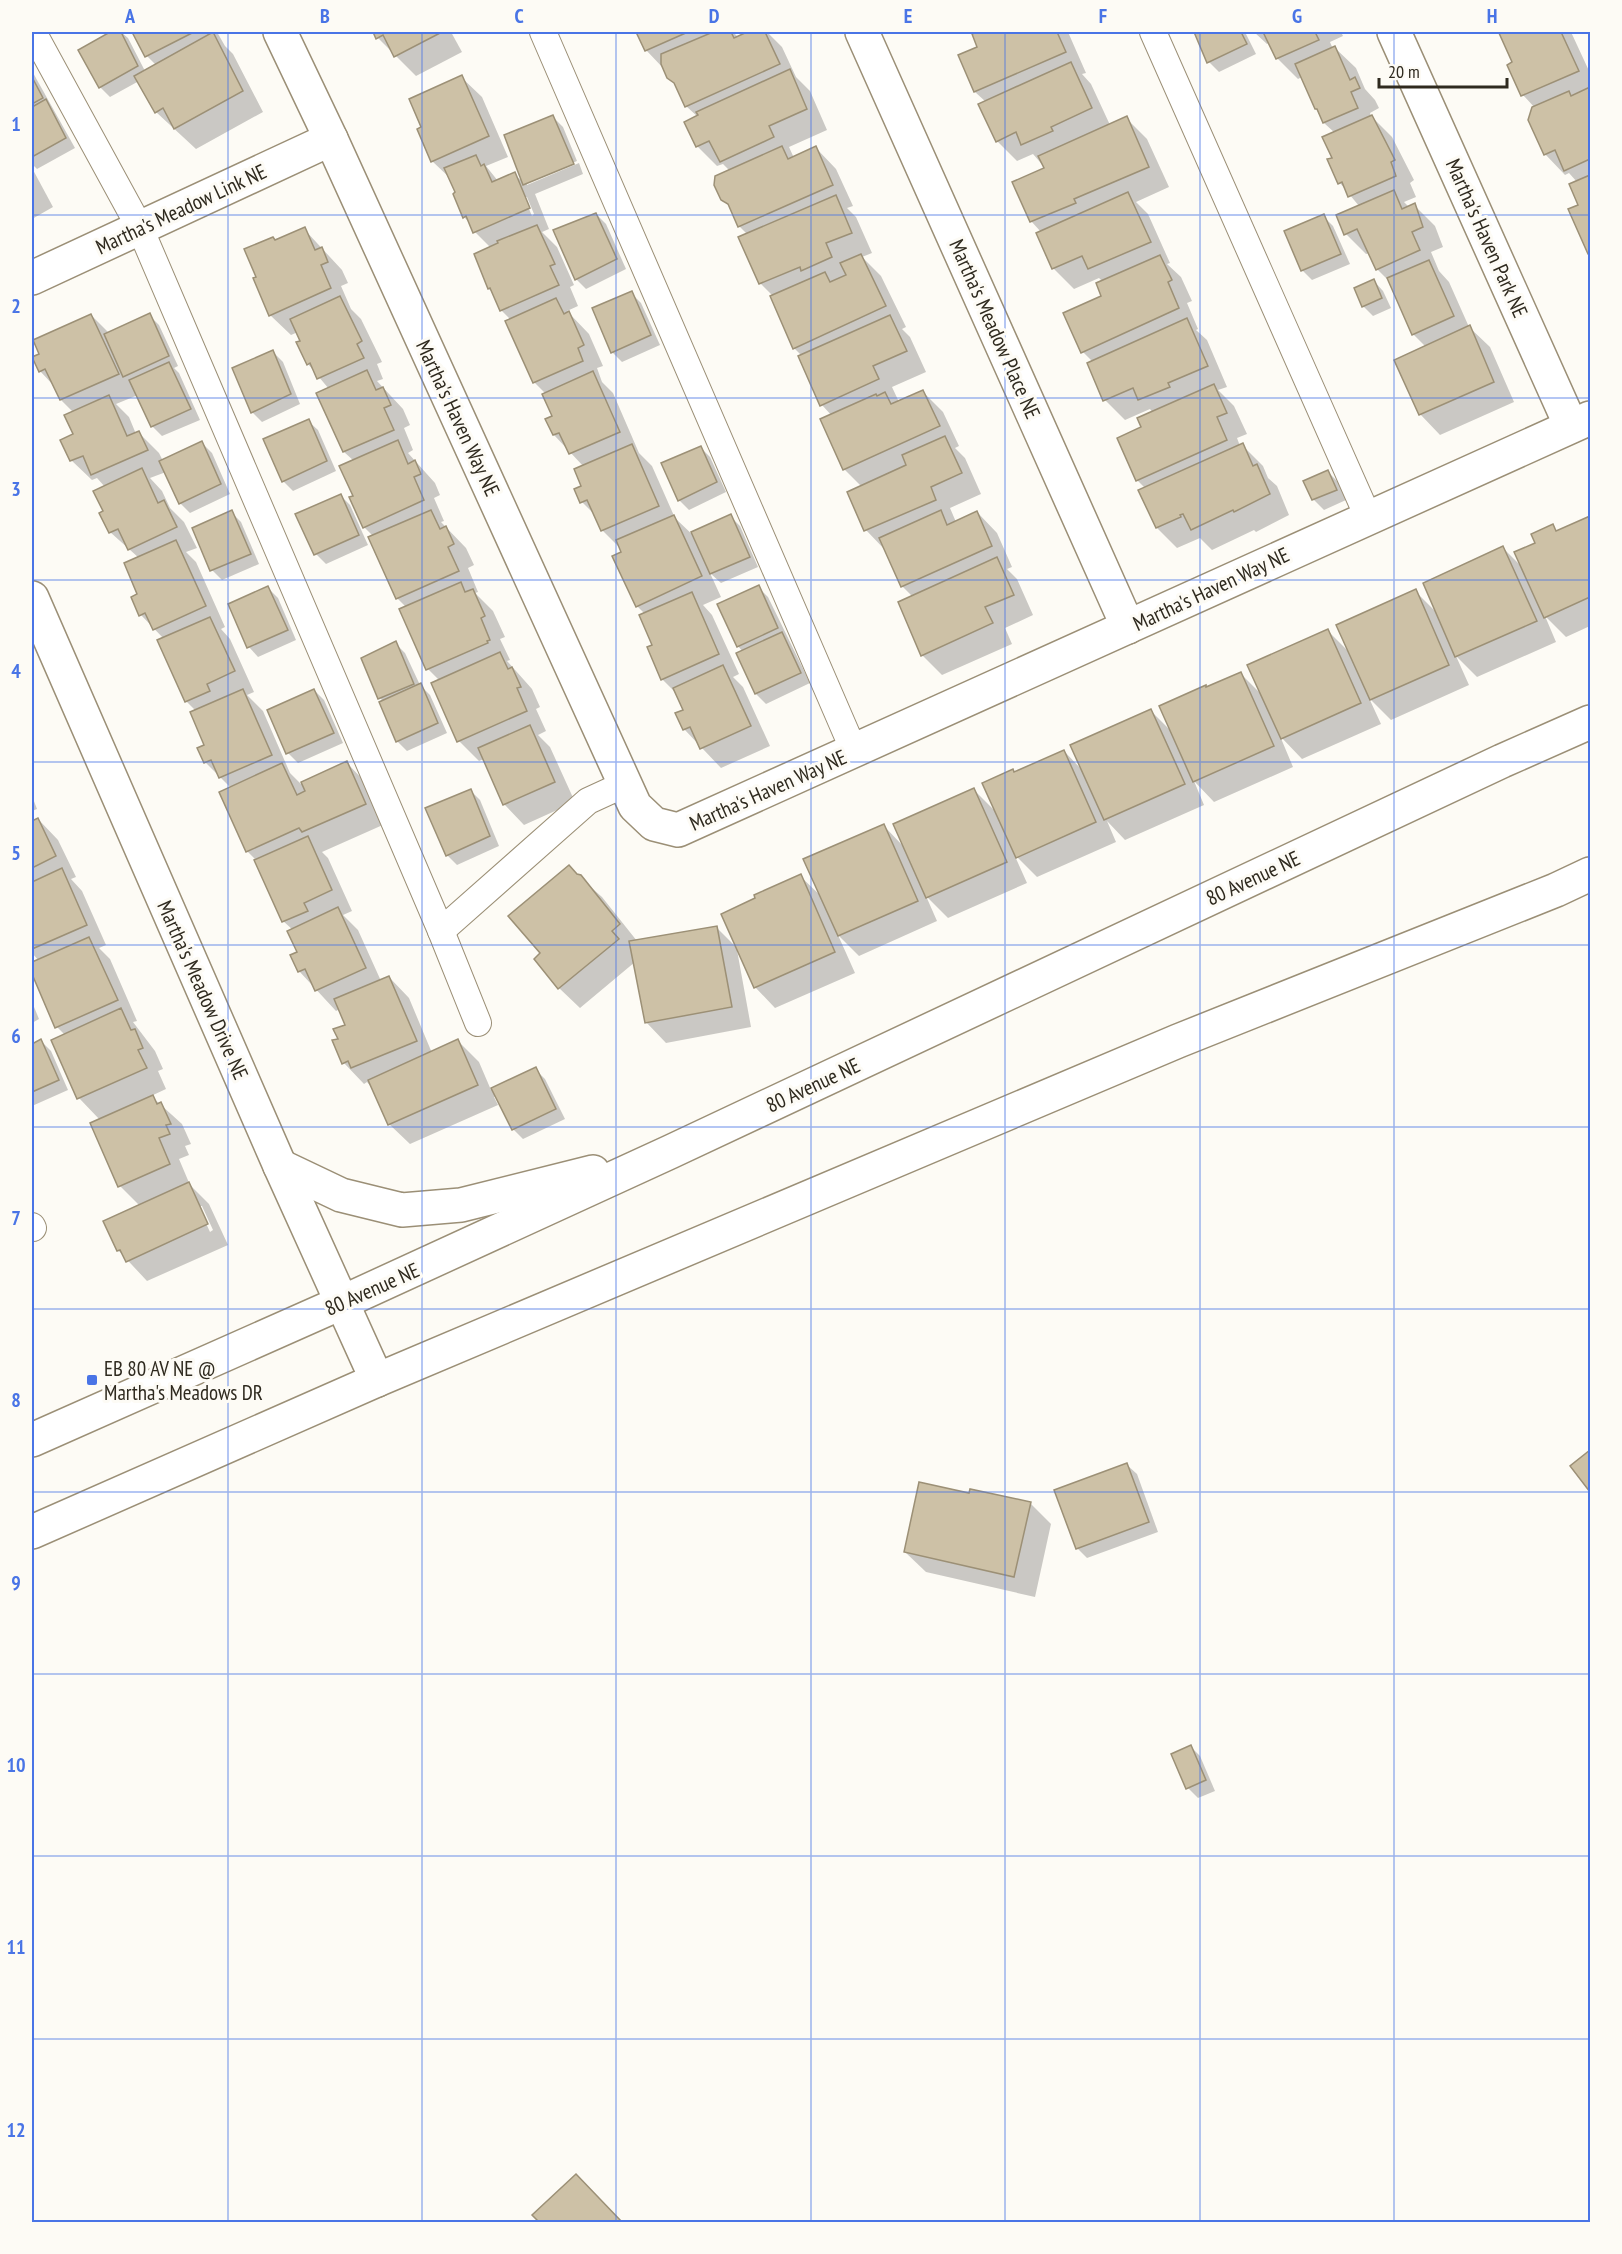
<svg xmlns="http://www.w3.org/2000/svg" width="1622" height="2254" font-family="'PT Sans Narrow',sans-serif">
	<rect width="100%" height="100%" fill="#fdfbf5"/>
	<g fill="#0003" fill-rule="evenodd">
		<polygon points="113,32 121,32 128,38 145,71 156,65 147,56 133,32 217,32 225,46 233,54 263,112 196,149 156,112 139,81 110,97 100,87 80,51"/>
		<polygon points="374,32 451,32 462,52 416,76 378,38"/>
		<polygon points="638,32 733,32 738,37 751,32 767,32 782,47 796,77 810,91 827,130 789,147 794,158 816,148 836,169 853,206 847,208 856,217 872,253 862,257 881,276 906,327 902,329 910,337 926,372 892,387 899,402 923,392 943,412 959,446 955,448 965,458 981,494 950,508 956,522 977,512 997,533 1012,567 1007,569 1017,579 1033,615 1005,628 1012,644 942,675 922,655 913,597 902,586 886,551 866,530 849,492 862,487 844,469 832,416 822,405 802,356 794,348 773,296 760,283 748,235 740,227 732,209 722,199 730,171 723,164 717,166 697,146 698,117 686,106 678,87 668,77 664,69 646,50"/>
		<polygon points="981,32 1068,32 1086,73 1082,74 1091,84 1110,125 1126,118 1147,139 1169,187 1136,202 1148,214 1170,263 1167,264 1181,277 1192,301 1187,303 1198,329 1196,330 1207,340 1227,387 1218,390 1234,406 1247,434 1237,438 1240,446 1242,445 1263,466 1268,478 1277,486 1289,515 1256,532 1254,530 1212,550 1200,538 1177,548 1157,528 1145,488 1137,480 1143,428 1153,413 1150,409 1125,420 1105,400 1093,362 1083,352 1103,296 1103,282 1099,278 1074,289 1053,268 1041,232 1031,221 1046,169 1033,154 1017,161 997,141 986,102 975,92 960,56 979,48 974,35"/>
		<polygon points="1196,32 1245,32 1256,54 1219,72 1209,62"/>
		<polygon points="1254,32 1341,32 1343,36 1330,42 1333,49 1335,48 1356,68 1365,89 1375,100 1379,108 1370,113 1371,116 1392,137 1414,180 1410,183 1416,197 1404,202 1409,207 1414,205 1435,226 1443,247 1431,252 1439,271 1449,282 1469,327 1490,347 1514,402 1440,435 1420,414 1426,347 1413,334 1390,282 1377,269 1370,253 1366,254 1346,234 1359,206 1340,183 1334,158 1335,133 1324,123 1316,109 1302,77 1298,79 1277,58 1270,42 1267,44"/>
		<polygon points="1504,32 1571,32 1590,73 1590,254 1577,182 1569,173 1565,175 1545,154 1535,108 1523,95 1509,65 1514,63"/>
		<polygon points="32,71 75,148 37,169 32,164"/>
		<path d="M461,77L482,97L508,157L486,166L498,181L514,174L525,184L506,136L553,117L563,127L577,161L527,182V185L579,163L583,174L535,194L549,229L542,232L557,247L574,285L570,287L578,306L567,311L589,334L603,366L597,368L602,382L613,393L639,453L652,466L675,518L696,538L730,516L740,526L758,567L721,583L710,573L721,597L703,605L712,615L739,674L733,677L743,687L770,746L721,768L684,729L685,710L677,694L662,679L645,614L637,606L622,550L602,530L596,516L582,502L584,467L554,435V416L546,394L534,382L511,320L501,310L494,294L489,289L476,254L491,248L475,232L471,224L464,217L452,180L432,161ZM524,197H527L534,214L532,216Z"/>
		<polygon points="32,168 53,207 32,219"/>
		<polygon points="596,214 606,224 626,269 586,289 576,279"/>
		<polygon points="1323,216 1333,226 1350,264 1312,280 1302,270"/>
		<polygon points="304,229 342,270 348,283 341,286 351,309 361,319 382,362 377,364 383,379 377,381 403,409 410,425 404,428 413,450 408,453 435,483 440,495 434,498 444,521 441,522 466,548 474,565 468,568 478,592 475,593 493,611 505,637 500,639 510,660 507,661 532,689 540,707 536,709 546,731 538,735 550,747 575,802 524,825 504,804 484,759 479,761 459,741 440,681 428,669 406,607 397,598 373,536 364,527 355,497 354,461 344,452 329,389 308,364 298,332 291,335 270,315 258,277 276,242"/>
		<polygon points="1374,281 1383,291 1391,308 1373,316 1363,306 1356,289"/>
		<polygon points="631,293 641,303 660,345 622,362 612,352"/>
		<polygon points="91,315 109,333 149,315 159,325 178,366 174,368 179,373 200,420 162,436 152,426 138,395 116,404 129,417 136,434 139,433 159,453 163,461 202,443 212,453 230,494 190,513 180,503 166,472 150,478 162,491 170,508 184,522 197,548 186,552 196,562 225,627 221,629 230,639 254,692 247,695 263,711 290,773 301,784 347,763 367,784 385,824 322,852 328,858 352,911 343,915 358,930 381,981 389,977 409,998 432,1053 458,1041 479,1062 491,1090 535,1069 545,1079 565,1119 523,1139 513,1129 496,1096 494,1097 498,1105 410,1144 389,1124 373,1089 367,1082 364,1084 344,1063 340,1040 347,1026 340,1009 336,1011 299,971 299,953 293,930 283,921 256,860 247,851 231,788 205,762 206,745 196,711 186,701 164,639 141,615 139,558 110,532 105,512 105,487 97,478 92,480 71,460 75,435 73,412 61,400 54,386 40,371"/>
		<polygon points="273,352 283,362 300,404 262,422 252,412"/>
		<polygon points="308,421 318,430 336,471 293,491 283,481"/>
		<polygon points="700,447 710,457 726,492 689,510 679,500"/>
		<polygon points="1328,472 1338,482 1346,500 1324,510 1314,500 1305,482"/>
		<polygon points="340,495 350,505 368,545 326,564 316,554"/>
		<polygon points="231,512 241,522 259,564 222,580 212,570"/>
		<polygon points="1590,518 1590,626 1566,637 1545,616 1556,642 1477,677 1456,656 1469,685 1391,720 1369,698 1381,724 1302,759 1280,736 1293,767 1214,802 1194,781 1204,805 1125,840 1107,821 1116,842 1037,877 1014,854 1027,883 948,918 926,896 937,921 859,956 838,935 855,973 775,1008 755,987 737,950 751,1027 666,1043 646,1022 635,962 580,1008 559,988 542,954 578,876 602,897 637,941 716,927 738,949 800,876 822,897 883,825 905,848 974,790 996,812 1015,773 1064,751 1083,771 1151,711 1171,731 1207,688 1241,674 1262,695 1328,631 1350,653 1415,591 1437,613 1503,548 1523,568 1537,544 1552,526 1558,532"/>
		<polygon points="758,587 768,597 810,683 766,704 756,694 738,654 743,652 738,646"/>
		<polygon points="268,588 278,598 296,640 258,657 249,647"/>
		<polygon points="395,643 405,653 420,685 430,695 447,733 407,751 397,741 383,701 380,698"/>
		<polygon points="314,690 324,700 343,743 298,763 288,753"/>
		<polygon points="470,790 480,800 499,846 457,865 447,855"/>
		<polygon points="32,796 37,809 32,811"/>
		<path d="M38,819L58,840L76,877L71,879L82,891L106,945L99,948L110,959L137,1021L133,1022L155,1051L163,1069L158,1071L166,1089L151,1096L182,1124L191,1144L185,1146L189,1155L179,1159L190,1185L209,1204L228,1245L147,1281L118,1250L140,1206L120,1186L100,1120L79,1098L65,1035L57,1027L32,970V964L39,961L32,953V822ZM198,1206H202L213,1230L210,1232Z"/>
		<polygon points="32,1002 39,1019 32,1023"/>
		<polygon points="41,1041 51,1051 68,1090 32,1106 32,1045"/>
		<polygon points="1590,1452 1590,1489 1572,1466"/>
		<polygon points="1127,1465 1137,1474 1158,1532 1087,1558 1077,1548"/>
		<polygon points="970,1495 1031,1504 1051,1524 1035,1597 926,1572 905,1552"/>
		<polygon points="1191,1747 1200,1756 1215,1791 1198,1798 1188,1788 1173,1754"/>
		<polygon points="576,2176 622,2222 541,2222 534,2215"/>
	</g>
	<g fill="#cdc1a6" stroke="#9c9076" stroke-width="1.5">
		<polygon points="110,32 121,32 138,66 99,88 78,50"/>
		<polygon points="132,32 194,32 145,57"/>
		<polygon points="213,32 243,91 174,129 163,108 155,113 134,76"/>
		<polygon points="373,32 442,32 394,57 383,35 376,39"/>
		<polygon points="636,32 688,32 645,51"/>
		<polygon points="713,32 731,32 734,38 747,32 765,32 780,64 685,107 674,83 667,78 661,64 661,54"/>
		<polygon points="977,32 1057,32 1066,52 974,92 958,55 977,47 972,34"/>
		<polygon points="1194,32 1241,32 1247,44 1207,63"/>
		<polygon points="1263,32 1315,32 1319,40 1276,59"/>
		<polygon points="1504,32 1561,32 1579,71 1521,96 1507,65 1512,62 1499,33"/>
		<polygon points="1335,46 1350,80 1355,77 1360,88 1351,92 1358,108 1323,123 1317,109 1315,109 1295,64"/>
		<polygon points="1071,62 1092,108 1051,127 1053,131 1021,145 1016,132 996,142 978,104"/>
		<polygon points="790,69 807,109 769,126 774,137 720,162 709,141 696,147 684,122 698,115 696,112"/>
		<polygon points="462,75 489,136 431,162 417,129 421,127 409,99"/>
		<polygon points="32,77 43,98 32,104"/>
		<polygon points="1590,87 1590,159 1564,171 1555,150 1544,155 1528,120 1532,107 1569,91 1571,96"/>
		<polygon points="46,99 66,138 32,157 32,107"/>
		<polygon points="553,115 574,164 523,185 504,135"/>
		<polygon points="1372,115 1395,160 1391,162 1396,176 1348,197 1342,182 1338,184 1327,159 1332,158 1322,137"/>
		<polygon points="1127,116 1149,167 1074,199 1076,203 1030,222 1012,182 1044,168 1038,156"/>
		<polygon points="782,146 788,159 816,146 833,185 738,227 728,204 721,200 714,185 715,176"/>
		<polygon points="476,155 481,166 484,164 492,182 515,172 530,208 473,233 466,216 463,218 453,194 455,192 444,168"/>
		<polygon points="1590,175 1590,254 1588,254 1568,209 1578,205 1569,184"/>
		<polygon points="1394,190 1402,209 1415,203 1423,227 1412,232 1420,250 1376,270 1357,229 1344,235 1336,215"/>
		<polygon points="1128,192 1151,242 1088,269 1082,256 1052,269 1036,233"/>
		<polygon points="836,195 852,233 826,243 832,257 801,271 800,267 759,284 738,237"/>
		<polygon points="596,213 617,259 575,280 553,230"/>
		<polygon points="1324,214 1341,254 1301,271 1284,231"/>
		<polygon points="537,225 555,264 550,266 559,285 500,311 490,288 488,289 474,254 498,243 497,241"/>
		<polygon points="305,227 315,250 322,247 328,262 321,265 331,288 269,316 253,278 256,277 244,249 273,237 275,240"/>
		<polygon points="861,254 886,306 793,349 770,296 825,272 830,282 846,275 840,263"/>
		<polygon points="1160,255 1172,280 1168,282 1179,308 1081,353 1063,313 1101,296 1096,283"/>
		<polygon points="1429,260 1454,316 1412,335 1387,278"/>
		<polygon points="1374,279 1382,298 1362,307 1354,288"/>
		<polygon points="632,291 651,335 611,353 592,308"/>
		<polygon points="340,296 362,341 357,344 364,358 317,379 310,363 307,365 296,342 300,341 290,319"/>
		<polygon points="556,298 564,314 569,311 584,345 578,348 583,361 533,383 505,321"/>
		<polygon points="150,313 169,356 123,377 104,334"/>
		<polygon points="91,314 119,374 60,400 45,369 39,372 32,357 39,354 33,340"/>
		<polygon points="890,315 907,351 873,366 879,379 820,406 798,356"/>
		<polygon points="1187,318 1208,366 1168,383 1170,387 1138,400 1133,388 1103,401 1087,363"/>
		<polygon points="1470,325 1494,382 1419,415 1394,360"/>
		<polygon points="273,350 291,394 251,413 232,368"/>
		<polygon points="169,362 191,409 151,427 129,380"/>
		<polygon points="367,370 376,390 383,387 391,405 384,408 394,430 343,452 316,393"/>
		<polygon points="593,371 620,432 569,454 559,433 553,435 545,419 552,416 542,394"/>
		<polygon points="1214,384 1227,413 1217,417 1227,440 1136,481 1117,438 1141,427 1137,418"/>
		<polygon points="923,390 940,426 843,470 820,419 876,394 877,396 885,392 891,404"/>
		<polygon points="109,395 127,436 139,431 148,450 91,475 83,456 70,461 60,440 73,434 64,415"/>
		<polygon points="309,419 327,461 282,482 263,439"/>
		<polygon points="945,436 962,473 931,487 936,500 864,531 847,492 906,465 902,455"/>
		<polygon points="398,440 408,464 415,460 421,474 414,477 424,500 363,528 349,497 353,496 339,466"/>
		<polygon points="202,441 221,484 179,504 159,461"/>
		<polygon points="1243,443 1253,466 1257,464 1270,494 1234,512 1233,510 1191,530 1183,514 1180,515 1181,517 1156,528 1138,490"/>
		<polygon points="632,444 659,506 601,531 587,500 580,503 574,489 581,486 574,469"/>
		<polygon points="701,446 717,482 678,501 661,463"/>
		<polygon points="142,468 158,503 164,500 177,527 128,550 118,529 109,533 99,513 103,511 93,491"/>
		<polygon points="1328,470 1337,490 1312,500 1303,481"/>
		<polygon points="341,494 359,535 314,555 295,514"/>
		<polygon points="232,510 251,554 210,571 192,528"/>
		<polygon points="431,510 440,529 446,526 454,544 448,547 459,571 396,599 368,537"/>
		<polygon points="941,510 947,525 977,511 992,546 901,587 879,538"/>
		<polygon points="731,514 750,557 710,574 691,532"/>
		<polygon points="674,515 702,576 636,607 612,556 621,552 616,540"/>
		<polygon points="1590,516 1590,597 1544,618 1514,552 1535,543 1531,534 1553,524 1556,531"/>
		<polygon points="176,540 206,606 153,630 145,613 139,616 131,597 137,594 124,563"/>
		<polygon points="1503,546 1537,621 1455,657 1423,583"/>
		<polygon points="997,557 1014,595 985,607 993,623 921,656 898,602"/>
		<polygon points="461,582 465,592 473,589 485,616 481,618 490,640 487,641 488,643 426,670 399,609"/>
		<polygon points="759,585 778,628 737,647 717,604"/>
		<polygon points="268,586 288,630 247,648 228,604"/>
		<polygon points="1416,589 1449,665 1370,700 1336,625"/>
		<polygon points="692,592 719,654 661,680 647,647 652,645 639,615"/>
		<polygon points="210,617 235,671 207,684 210,691 185,702 157,640"/>
		<polygon points="1328,629 1361,703 1281,739 1247,665"/>
		<polygon points="782,632 801,673 755,694 736,653"/>
		<polygon points="396,641 414,684 378,699 361,658"/>
		<polygon points="500,652 508,669 512,667 521,687 517,688 527,711 457,742 431,683"/>
		<polygon points="723,665 751,726 700,749 690,727 683,730 675,713 683,710 673,688"/>
		<polygon points="1241,672 1274,746 1193,782 1159,706 1206,685 1206,687"/>
		<polygon points="421,683 438,723 396,742 379,702"/>
		<polygon points="243,689 272,755 219,778 211,760 204,763 197,748 204,745 190,712"/>
		<polygon points="314,689 334,733 286,754 267,710"/>
		<polygon points="1151,709 1185,784 1104,820 1070,745"/>
		<polygon points="530,725 555,782 503,805 478,748"/>
		<polygon points="1064,750 1096,822 1016,858 982,783 1013,769 1014,772"/>
		<polygon points="347,761 366,804 302,832 299,828 246,852 219,792 282,763 297,795 305,791 301,782"/>
		<polygon points="974,788 1007,862 926,898 893,824"/>
		<polygon points="471,789 490,836 446,856 425,808"/>
		<polygon points="38,818 56,856 32,868 32,821"/>
		<polygon points="884,824 918,901 838,936 803,859"/>
		<polygon points="308,836 332,890 304,903 308,911 282,922 254,860"/>
		<polygon points="569,865 577,874 581,875 620,924 612,931 619,939 558,989 534,959 540,953 508,916"/>
		<polygon points="62,868 87,925 32,949 32,882"/>
		<polygon points="801,874 835,952 754,988 721,914 755,898 754,895"/>
		<polygon points="338,907 366,968 315,991 305,969 298,972 290,955 297,952 287,931"/>
		<polygon points="717,926 732,1007 645,1023 629,941"/>
		<polygon points="89,937 118,1000 55,1028 32,974 32,962"/>
		<polygon points="389,976 417,1041 351,1068 348,1061 342,1064 332,1040 338,1039 333,1029 345,1025 334,999"/>
		<polygon points="121,1008 131,1030 135,1029 143,1048 138,1050 147,1068 77,1099 51,1040"/>
		<polygon points="41,1039 59,1080 32,1092 32,1044"/>
		<polygon points="458,1039 478,1085 388,1125 368,1080"/>
		<polygon points="536,1067 556,1109 512,1130 491,1088"/>
		<polygon points="153,1095 157,1104 161,1102 171,1124 166,1125 170,1134 159,1138 170,1164 118,1187 90,1123"/>
		<polygon points="189,1182 208,1224 126,1262 120,1250 117,1251 103,1221"/>
		<polygon points="1590,1450 1590,1492 1570,1466"/>
		<polygon points="1127,1463 1149,1522 1076,1549 1054,1490"/>
		<polygon points="919,1482 969,1493 970,1489 1031,1502 1014,1577 904,1552"/>
		<polygon points="1191,1745 1206,1780 1186,1789 1171,1754"/>
		<polygon points="576,2174 622,2222 539,2222 532,2215"/>
	</g>
	<g fill="none" stroke-linecap="round" stroke-linejoin="round">
		<g stroke="#9b8f76" stroke-width="28">
			<g id="lane">
				<polyline points="33,32 140,228 441,931 478,1023"/>
				<polyline points="543,32 854,751"/>
				<polyline points="1153,32 1368,517"/>
				<polyline points="441,931 588,801 625,784"/>
				<polyline points="32,1226 33,1228"/>
			</g>
		</g>
		<g stroke="#9b8f76" stroke-width="36">
			<g id="street">
				<polyline points="280,32 331,139 635,806 654,824 678,830 1590,418"/>
				<polyline points="862,32 1128,627"/>
				<polyline points="1394,32 1571,426"/>
				<polyline points="32,278 331,139"/>
				<polyline points="32,598 280,1166 377,1380"/>
			</g>
		</g>
		<g stroke="#9b8f76" stroke-width="36">
			<g id="secondary">
				<polyline points="280,1166 341,1195 402,1210 461,1205 593,1172"/>
				<polyline points="32,1440 343,1302 670,1152 1502,761 1590,722"/>
				<polyline points="32,1532 377,1380 1178,1041 1556,890 1590,874"/>
			</g>
		</g>
		<use href="#lane" stroke="#fff" stroke-width="26"/>
		<use href="#street" stroke="#fff" stroke-width="33"/>
		<use href="#secondary" stroke="#fff" stroke-width="33"/>
	</g>
	<path fill="none" stroke="#4974e6" stroke-width="1.5" stroke-opacity="0.55" d="M228,32V2222M422,32V2222M616,32V2222M811,32V2222M1005,32V2222M1200,32V2222M1394,32V2222M32,215H1590M32,398H1590M32,580H1590M32,762H1590M32,945H1590M32,1127H1590M32,1309H1590M32,1492H1590M32,1674H1590M32,1856H1590M32,2039H1590"/>
	<rect fill="#4974e6" stroke="#fdfbf5" stroke-width="2" x="86" y="1374" width="12" height="12" rx="3"/>
	<g text-anchor="middle" dominant-baseline="central" stroke-width="6" stroke-linejoin="round" paint-order="stroke">
		<g font-size="21" fill="#2f2a1f" stroke="#fdfbf5">
			<text transform="translate(181 209) rotate(-25)">Martha's Meadow Link NE</text>
			<text transform="translate(1487 238) rotate(66)">Martha's Haven Park NE</text>
			<text transform="translate(995 329) rotate(66)">Martha's Meadow Place NE</text>
			<text transform="translate(458 418) rotate(65)">Martha's Haven Way NE</text>
			<text transform="translate(1211 589) rotate(-25)">Martha's Haven Way NE</text>
			<text transform="translate(768 790) rotate(-24)">Martha's Haven Way NE</text>
			<text transform="translate(1253 878) rotate(-25)">80 Avenue NE</text>
			<text transform="translate(203 990) rotate(66)">Martha's Meadow Drive NE</text>
			<text transform="translate(813 1085) rotate(-25)">80 Avenue NE</text>
			<text transform="translate(372 1289) rotate(-24)">80 Avenue NE</text>
		</g>
		<g font-size="21" fill="#2f2a1f" stroke="#fdfbf5" text-anchor="start">
			<text x="104" y="1368">EB 80 AV NE @<tspan x="104" dy="24">Martha's Meadows DR</tspan></text>
		</g>
	</g>
	<rect width="1622" height="2254" fill="none" stroke="#fdfbf5" stroke-width="66"/>
	<path d="M1379 78v9h128v-9" fill="none" stroke="#2f2a1f" stroke-width="3"/>
	<text x="1388" y="78" font-size="18" fill="#2f2a1f" stroke="#fdfbf5" stroke-width="4.5" paint-order="stroke">20 m</text>
	<rect x="33" y="33" width="1556" height="2188" fill="none" stroke="#4974e6" stroke-width="2"/>
	<g font-size="20" text-anchor="middle" font-weight="bold" fill="#4974e6">
		<text x="130" y="23">A</text>
		<text x="325" y="23">B</text>
		<text x="519" y="23">C</text>
		<text x="714" y="23">D</text>
		<text x="908" y="23">E</text>
		<text x="1103" y="23">F</text>
		<text x="1297" y="23">G</text>
		<text x="1492" y="23">H</text>
		<text x="16" y="131">1</text>
		<text x="16" y="313">2</text>
		<text x="16" y="496">3</text>
		<text x="16" y="678">4</text>
		<text x="16" y="860">5</text>
		<text x="16" y="1043">6</text>
		<text x="16" y="1225">7</text>
		<text x="16" y="1407">8</text>
		<text x="16" y="1590">9</text>
		<text x="16" y="1772">10</text>
		<text x="16" y="1954">11</text>
		<text x="16" y="2137">12</text>
	</g>
</svg>
